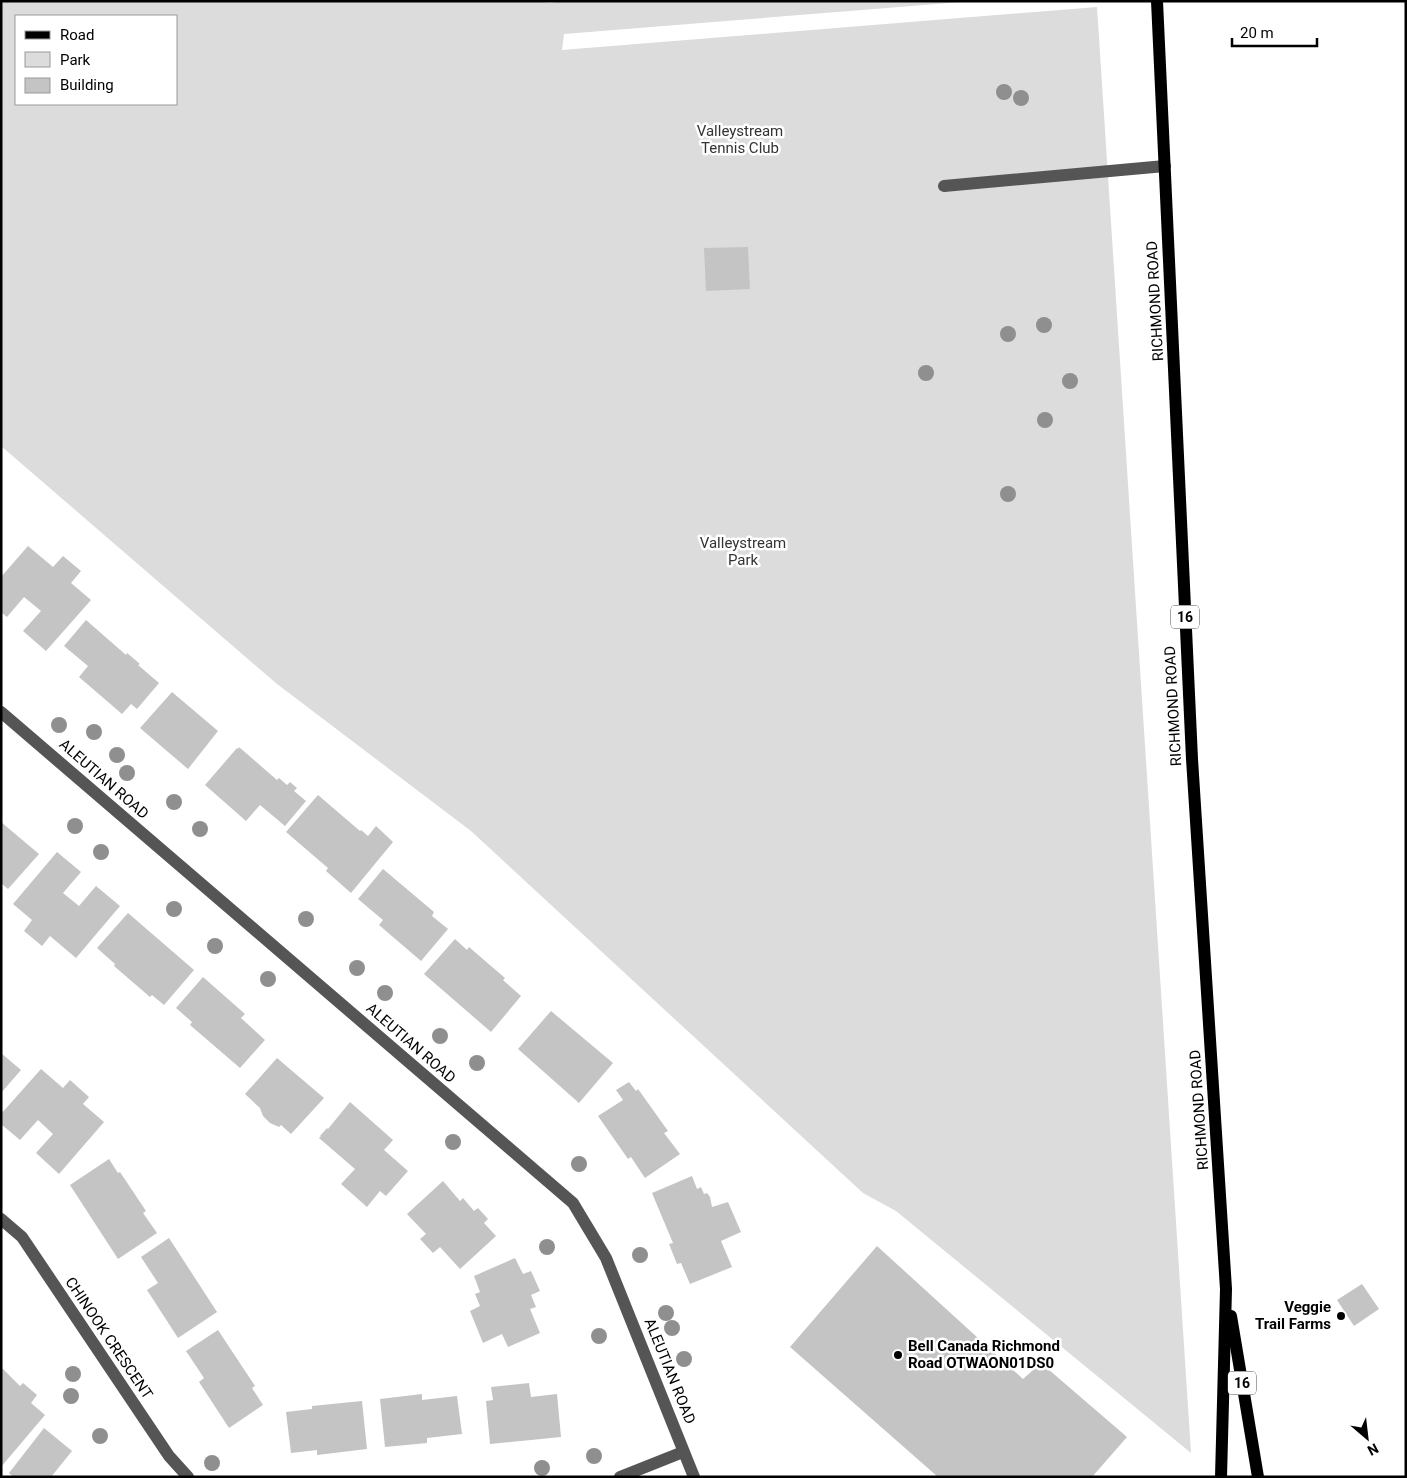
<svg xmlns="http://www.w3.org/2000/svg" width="1407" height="1478" font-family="Roboto,sans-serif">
	<rect width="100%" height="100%" fill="#fff"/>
	<path fill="#dcdcdc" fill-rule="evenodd" d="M1,1H534L551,3L562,1H974L564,34L562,50L1097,7L1191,1453L896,1211L863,1193L471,831L277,684L1,446ZM16,16H176V104H16Z"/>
	<g fill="#c4c4c4">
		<polygon points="748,247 750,289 706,291 704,248"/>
		<polygon points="28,546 53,567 63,556 81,571 71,583 91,600 46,651 23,631 41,611 24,597 7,617 1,612 1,577"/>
		<polygon points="86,620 126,655 127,653 140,664 138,665 159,683 137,709 131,704 122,714 79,677 88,666 64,646"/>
		<polygon points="172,692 218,731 188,769 140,728"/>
		<polygon points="239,747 277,780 279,778 287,785 290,782 297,788 294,791 306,801 285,826 260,805 246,821 205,785 237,748 238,749"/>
		<polygon points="318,795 360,831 361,830 368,836 376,826 393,842 351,893 326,871 328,868 286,832"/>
		<polygon points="1,822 39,854 8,889 1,883"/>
		<polygon points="57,852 81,872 63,893 79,906 96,886 120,906 76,958 50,936 42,946 24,931 32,920 13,904"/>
		<polygon points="383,869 434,912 432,916 448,929 421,961 379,925 383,920 358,899"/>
		<polygon points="128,913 194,970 164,1005 152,995 150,997 114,966 115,964 97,948"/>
		<polygon points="455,939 467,950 469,947 505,978 503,980 521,996 491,1032 424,974"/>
		<polygon points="203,977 245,1014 241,1018 265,1040 240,1068 190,1025 192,1022 176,1008"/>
		<polygon points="551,1011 613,1063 579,1103 518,1049"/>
		<polygon points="1,1053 21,1070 1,1093"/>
		<polygon points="277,1058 324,1098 291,1134 281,1125 279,1127 270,1123 263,1116 260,1108 245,1094"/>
		<polygon points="41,1069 63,1088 70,1080 89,1097 83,1104 104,1122 59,1174 36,1153 53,1134 38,1120 20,1140 1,1124 1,1114"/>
		<polygon points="629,1082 636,1091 638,1089 668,1131 664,1133 680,1154 645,1178 631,1157 628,1159 598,1116 623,1100 616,1090"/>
		<polygon points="350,1102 393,1140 384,1150 408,1171 386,1196 380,1191 367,1207 341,1184 355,1169 319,1138 321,1136 320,1136 327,1128 328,1129"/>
		<polygon points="109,1159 118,1173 120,1172 146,1211 143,1213 157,1233 118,1259 70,1185"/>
		<polygon points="692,1176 697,1189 701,1187 704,1194 707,1193 710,1197 712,1207 728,1202 741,1232 721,1241 732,1267 690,1284 681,1263 677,1264 669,1244 673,1243 652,1193"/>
		<polygon points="443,1181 460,1201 463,1198 474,1211 478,1208 488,1219 484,1223 496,1236 460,1269 440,1247 433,1253 420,1239 426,1234 407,1214"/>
		<polygon points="169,1238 217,1312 178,1338 147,1290 158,1283 141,1257"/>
		<polygon points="877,1246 1023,1379 1041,1363 1127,1437 1092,1477 938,1477 790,1347"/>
		<polygon points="515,1258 523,1274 531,1271 540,1291 531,1295 536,1307 530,1309 540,1333 508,1347 502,1334 483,1343 470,1311 480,1306 475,1294 480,1292 474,1276"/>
		<polygon points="1362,1284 1379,1309 1354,1326 1337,1300"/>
		<polygon points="218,1330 255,1386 252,1388 263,1405 229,1428 199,1382 204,1378 186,1351"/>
		<polygon points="1,1367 20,1386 23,1383 37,1395 31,1403 45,1415 1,1467"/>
		<polygon points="529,1383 531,1397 557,1394 561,1437 490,1444 486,1401 493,1400 491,1387"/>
		<polygon points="422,1394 422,1400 457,1396 462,1434 427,1438 427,1443 385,1447 380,1399"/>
		<polygon points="362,1401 367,1449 317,1455 317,1450 291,1453 286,1412 312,1409 312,1406"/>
		<polygon points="44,1428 72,1451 51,1477 13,1477 9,1473"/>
	</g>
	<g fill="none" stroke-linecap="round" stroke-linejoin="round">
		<g stroke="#555" stroke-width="12">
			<polyline points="944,186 1165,166"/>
			<polyline points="1,712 573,1203 606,1258 694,1477"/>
			<polyline points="1,1219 22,1237 169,1456 188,1477"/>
			<polyline points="620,1477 683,1452"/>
		</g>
		<g stroke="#000" stroke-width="12">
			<polyline points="1157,1 1192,759 1226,1289 1221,1477"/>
			<polyline points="1231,1316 1258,1477"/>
		</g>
	</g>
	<g fill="#8f8f8f">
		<circle cx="1004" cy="92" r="8"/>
		<circle cx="1021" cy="98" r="8"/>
		<circle cx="1044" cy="325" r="8"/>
		<circle cx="1008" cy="334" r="8"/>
		<circle cx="926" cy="373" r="8"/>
		<circle cx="1070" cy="381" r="8"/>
		<circle cx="1045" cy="420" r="8"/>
		<circle cx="1008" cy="494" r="8"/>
		<circle cx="59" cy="725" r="8"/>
		<circle cx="94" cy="732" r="8"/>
		<circle cx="117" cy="755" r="8"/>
		<circle cx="127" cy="773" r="8"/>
		<circle cx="174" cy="802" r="8"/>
		<circle cx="75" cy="826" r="8"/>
		<circle cx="200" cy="829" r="8"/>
		<circle cx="101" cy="852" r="8"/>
		<circle cx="174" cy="909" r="8"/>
		<circle cx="306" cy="919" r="8"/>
		<circle cx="215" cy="946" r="8"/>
		<circle cx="357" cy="968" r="8"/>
		<circle cx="268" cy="979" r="8"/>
		<circle cx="385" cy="993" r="8"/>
		<circle cx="440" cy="1036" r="8"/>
		<circle cx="477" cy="1063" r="8"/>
		<circle cx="453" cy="1142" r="8"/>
		<circle cx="579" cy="1164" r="8"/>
		<circle cx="547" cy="1247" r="8"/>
		<circle cx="640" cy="1255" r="8"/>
		<circle cx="666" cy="1313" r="8"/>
		<circle cx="672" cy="1328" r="8"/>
		<circle cx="599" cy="1336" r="8"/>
		<circle cx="684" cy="1359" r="8"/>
		<circle cx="73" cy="1374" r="8"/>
		<circle cx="71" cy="1396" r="8"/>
		<circle cx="100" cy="1436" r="8"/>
		<circle cx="594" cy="1456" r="8"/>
		<circle cx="212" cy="1463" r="8"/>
		<circle cx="542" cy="1468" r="8"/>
	</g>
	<g fill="#000" stroke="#fff" stroke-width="2">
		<circle cx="1341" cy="1316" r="5"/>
		<circle cx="898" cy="1355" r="5"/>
	</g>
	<g text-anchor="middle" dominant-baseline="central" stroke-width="5" stroke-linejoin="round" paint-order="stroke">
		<g fill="#fff" stroke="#4c4c4c" stroke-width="1">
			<rect x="1171" y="605.5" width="28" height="23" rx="4"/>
			<rect x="1228" y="1371.5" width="28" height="23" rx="4"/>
		</g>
		<g font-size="14" font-weight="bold" fill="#000">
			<text x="1185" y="617">16</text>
			<text x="1242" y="1383">16</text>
		</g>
		<g font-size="15" fill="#333" stroke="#fff">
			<text x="740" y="131">Valleystream<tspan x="740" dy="17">Tennis Club</tspan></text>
			<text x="743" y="543">Valleystream<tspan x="743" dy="17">Park</tspan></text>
		</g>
		<g font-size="15" fill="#000" stroke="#fff">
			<text transform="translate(1155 301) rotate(-93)">RICHMOND ROAD</text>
			<text transform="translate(1173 706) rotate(-93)">RICHMOND ROAD</text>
			<text transform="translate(104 779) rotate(41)">ALEUTIAN ROAD</text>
			<text transform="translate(411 1043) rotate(41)">ALEUTIAN ROAD</text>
			<text transform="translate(1199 1110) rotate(-94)">RICHMOND ROAD</text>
			<text transform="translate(109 1338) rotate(56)">CHINOOK CRESCENT</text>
			<text transform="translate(670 1371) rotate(68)">ALEUTIAN ROAD</text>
		</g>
		<g font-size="15" font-weight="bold" fill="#000" stroke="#fff" text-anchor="end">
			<text x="1331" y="1307">Veggie<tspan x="1331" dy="17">Trail Farms</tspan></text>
			<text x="908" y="1346" text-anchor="start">Bell Canada Richmond<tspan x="908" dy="17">Road OTWAON01DS0</tspan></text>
		</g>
	</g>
	<rect width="1407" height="1478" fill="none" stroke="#000000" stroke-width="5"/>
	<rect x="15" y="15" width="162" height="90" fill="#ffffff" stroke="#999999"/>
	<rect x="25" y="31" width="25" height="8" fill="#000000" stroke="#999999"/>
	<text x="60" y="40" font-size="15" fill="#000000">Road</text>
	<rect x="25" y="52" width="25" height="15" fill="#dcdcdc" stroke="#999999"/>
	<text x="60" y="65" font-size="15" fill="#000000">Park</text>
	<rect x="25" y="78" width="25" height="15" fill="#c4c4c4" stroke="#999999"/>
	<text x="60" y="90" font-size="15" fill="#000000">Building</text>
	<g transform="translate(1367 1438) rotate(152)" stroke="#ffffff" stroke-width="4" paint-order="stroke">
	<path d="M0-4L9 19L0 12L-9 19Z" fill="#000000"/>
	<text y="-8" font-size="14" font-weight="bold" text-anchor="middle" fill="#000000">N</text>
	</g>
	<path d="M1232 38v8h85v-8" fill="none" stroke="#000000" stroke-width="2.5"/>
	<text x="1240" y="38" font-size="15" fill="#000000" stroke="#ffffff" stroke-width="4" paint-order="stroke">20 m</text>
</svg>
